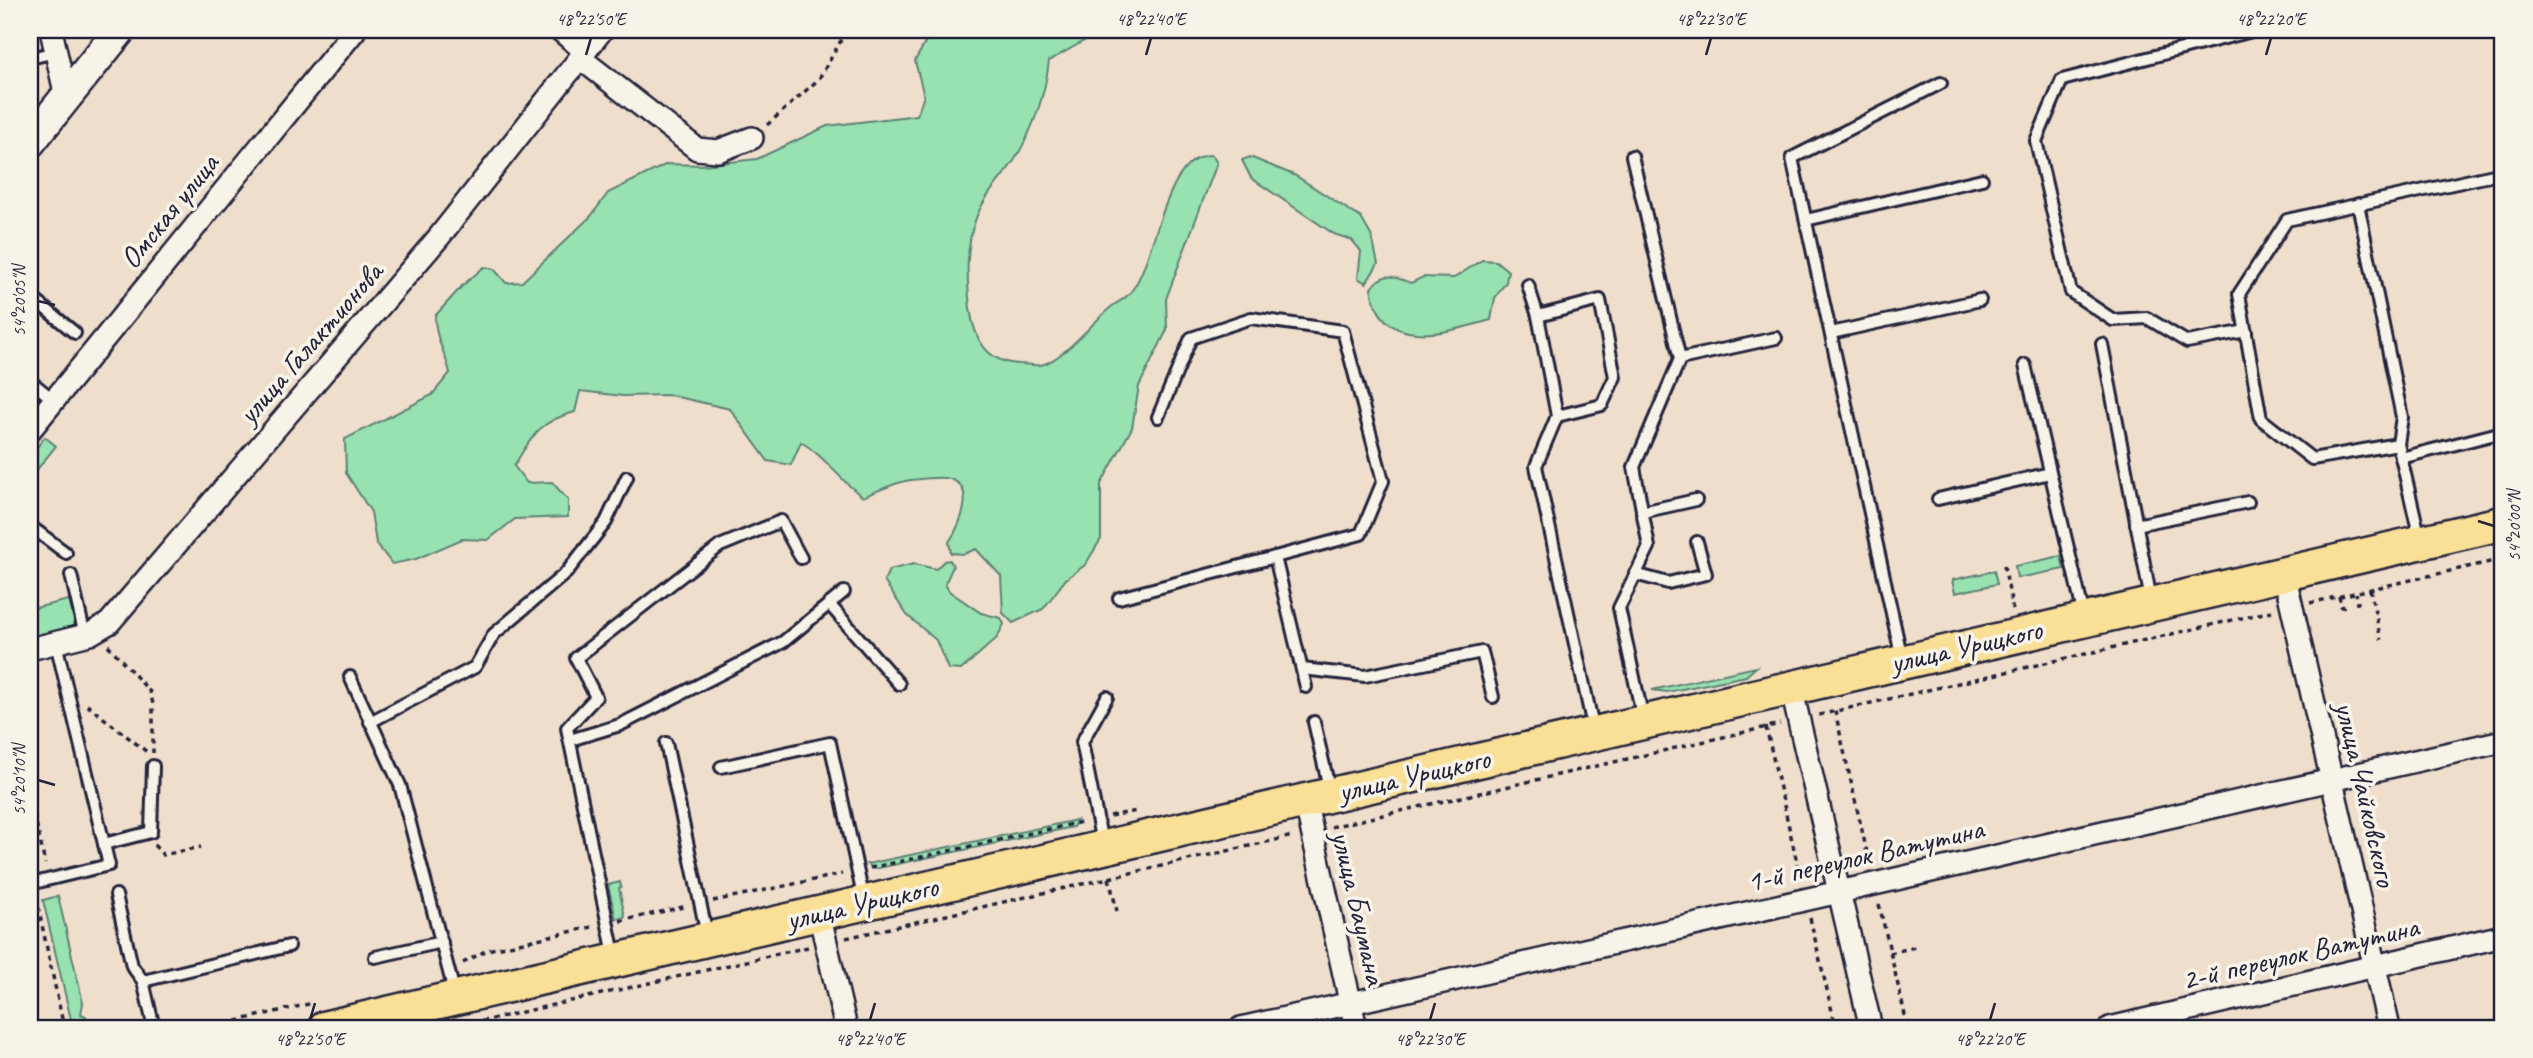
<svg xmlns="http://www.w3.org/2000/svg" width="2533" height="1058" font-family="Caveat,sans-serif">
	<rect width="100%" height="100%" fill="#efdecc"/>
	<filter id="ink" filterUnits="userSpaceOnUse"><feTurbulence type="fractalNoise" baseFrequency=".0143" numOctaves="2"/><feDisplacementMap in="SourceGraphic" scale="14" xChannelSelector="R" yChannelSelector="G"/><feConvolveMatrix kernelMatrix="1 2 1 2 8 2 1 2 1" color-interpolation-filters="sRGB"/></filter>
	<g filter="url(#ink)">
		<g fill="#98e1b0" stroke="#5d8276" stroke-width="2">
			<path d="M932,30H1103L1049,61C1045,94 1034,127 1017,156C1004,178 985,193 976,218C965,247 967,278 970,308C974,338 986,363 1020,364C1026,364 1035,366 1041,365C1064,359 1093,322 1111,307C1116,303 1123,300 1128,295C1156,268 1162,154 1212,155L1217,163L1166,299L1167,330L1139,386L1132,428L1101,484V539L1085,565L1066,579L1043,609L1013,623L1003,613L1001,576L976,549L964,554L951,553L949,542C959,527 978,488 950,479C941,476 921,479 911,480C895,482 878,491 863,497C838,479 826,457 801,442L791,465L768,461L730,409L669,395L623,396L580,391L575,412C539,421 532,436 514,466L527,483L552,482L568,500V517L515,519L488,540L462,539L416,559L392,564L376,543L371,512L346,473L345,439L432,395L450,373C445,351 435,339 435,316L463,285L484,267L494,269L506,283L522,282L591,216L608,193L667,164L703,165L757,159L827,126L917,115L924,96L915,61Z"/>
			<polygon points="1250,157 1296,176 1361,218 1372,237 1378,264 1366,283 1358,278 1361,251 1352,240 1334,234 1251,178 1242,160"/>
			<path d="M1482,260L1496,261L1508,271L1506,282L1495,298L1491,320C1445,333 1381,353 1371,288C1384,271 1392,276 1411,283L1423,277L1454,278Z"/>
			<polygon points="45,437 56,446 35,472 30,468 30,456"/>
			<polygon points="2061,556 2064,569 2017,578 2015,566"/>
			<polygon points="950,560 953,566 945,584 949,591 981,613 1001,618 1004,624 997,638 961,670 948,669 936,640 907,615 884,581 889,570 914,564 936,569 944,561"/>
			<polygon points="1994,571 1997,584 1955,593 1952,580"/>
			<polygon points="69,600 76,629 42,637 30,636 30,609"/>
			<polygon points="1756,667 1746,676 1667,692 1652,690"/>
			<polygon points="1077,820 1073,827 874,869 867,864"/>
			<polygon points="620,882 621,887 619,888 625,917 616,919 608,885"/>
			<polygon points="58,896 83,1003 81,1014 86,1016 89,1028 73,1028 43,900"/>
		</g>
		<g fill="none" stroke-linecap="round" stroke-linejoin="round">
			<g stroke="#22223b" stroke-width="16">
				<g id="lane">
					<polyline points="30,58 56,52"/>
					<polyline points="1632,156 1680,359"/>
					<polyline points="2358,204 2402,417 2398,444"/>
					<polyline points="1806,220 1982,179"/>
					<polyline points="1528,285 1538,316 1557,416 1536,466 1594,731"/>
					<polyline points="30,296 75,333"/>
					<polyline points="1538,316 1600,300 1615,377 1602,405 1557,416"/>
					<polyline points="2246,331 2187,342 2147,318 2113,320 2071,292 2036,141 2062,80 2256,30"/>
					<polyline points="1831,333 1980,300"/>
					<polyline points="2102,344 2151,600"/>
					<polyline points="2025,365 2084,616"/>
					<polyline points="30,381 54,400"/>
					<polyline points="1158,417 1191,338 1251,318 1343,331 1383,481 1361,534 1275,557"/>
					<polyline points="2401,458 2499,433 2503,424"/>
					<polyline points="1938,499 2050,473"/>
					<polyline points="1642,512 1696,500"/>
					<polyline points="2136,525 2248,502"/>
					<polyline points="30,526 66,553"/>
					<polyline points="2420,539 2398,444 2312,459 2261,419 2239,294 2287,220 2503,173"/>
					<polyline points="1635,574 1668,583 1706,574 1697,542"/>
					<polyline points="71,575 85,636"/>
					<polyline points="1119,598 1275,557 1306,687"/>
					<polyline points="829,604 899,684"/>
					<polyline points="1902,659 1792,158 1941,83"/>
					<polyline points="1302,669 1365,676 1482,652 1493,697"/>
					<polyline points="350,677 400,785 455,995"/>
					<polyline points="1643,719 1619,608 1649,547 1634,467 1680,359 1776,338"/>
					<polyline points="370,722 475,667 494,634 566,573 606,522 627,477"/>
					<polyline points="1314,722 1330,792"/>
					<polyline points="570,740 620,725 783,642 844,592"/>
					<polyline points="666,743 707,935"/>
					<polyline points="721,767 830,743 864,901"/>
					<polyline points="1102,843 1082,742 1107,697"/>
					<polyline points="104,844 151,832 153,766"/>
					<polyline points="30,884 109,865 56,643"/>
					<polyline points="116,895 132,966 143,981"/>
					<polyline points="375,957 442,942"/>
					<polyline points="615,959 567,728 596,697 576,658 720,546 781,521 801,558"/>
					<polyline points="154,1028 143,981 289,946"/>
				</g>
			</g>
			<g stroke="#22223b" stroke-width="26">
				<g id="street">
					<polyline points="51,30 66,97"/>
					<polyline points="560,30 585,51"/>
					<polyline points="580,58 697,149 718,151 752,138"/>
					<polyline points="30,430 355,30"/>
					<polyline points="2284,573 2389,1028"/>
					<polyline points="30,649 90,634 109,623 439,237 602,30"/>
					<polyline points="1791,687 1871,1028"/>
					<polyline points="1305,800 1356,1028"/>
					<polyline points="819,913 846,1028"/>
					<polyline points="1241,1028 2503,741"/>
					<polyline points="2110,1028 2503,936"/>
				</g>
			</g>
			<g stroke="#22223b" stroke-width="35">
				<polyline id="secondary" points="30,142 120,30"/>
			</g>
			<g stroke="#22223b" stroke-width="38">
				<polyline id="primary" points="325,1028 2503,523"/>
			</g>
			<g stroke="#22223b" stroke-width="3.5" stroke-dasharray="5 5" stroke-linecap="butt">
				<polyline points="767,125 819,79 847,30"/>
				<polyline points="2004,566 2013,611"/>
				<polyline points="2370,589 2381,640"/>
				<polyline points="2339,596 2341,607 2345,606"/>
				<polyline points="2310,603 2503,559"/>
				<polyline points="2355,603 2358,603 2356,593"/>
				<polyline points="108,645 150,692 153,704 153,753"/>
				<polyline points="87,705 147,752"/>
				<polyline points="1835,711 1870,866"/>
				<polyline points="1819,715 2272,611"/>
				<polyline points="1766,727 1801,880"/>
				<polyline points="30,795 45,864"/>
				<polyline points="1110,816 1137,811"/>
				<polyline points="1331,827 1780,724"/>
				<polyline points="154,845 163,855 201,847"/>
				<polyline points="30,846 33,868"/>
				<polyline points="870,868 1082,822"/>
				<polyline points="1109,878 1117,911"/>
				<polyline points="36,897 64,1028"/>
				<polyline points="713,901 842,874"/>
				<polyline points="1879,904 1908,1028"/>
				<polyline points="1810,918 1836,1028"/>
				<polyline points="620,921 688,906"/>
				<polyline points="846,938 1293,836"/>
				<polyline points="1890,953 1919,946"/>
				<polyline points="463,963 487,950 592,927"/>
				<polyline points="207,1028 313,1003"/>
				<polyline points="452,1028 808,947"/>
			</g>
			<use href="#lane" stroke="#f7f3e8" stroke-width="10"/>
			<use href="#street" stroke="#f7f3e8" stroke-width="21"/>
			<use href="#secondary" stroke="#f7f3e8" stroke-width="30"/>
			<use href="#primary" stroke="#fadf96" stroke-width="33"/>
		</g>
	</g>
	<path fill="none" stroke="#22223b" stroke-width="2.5" d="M586,55L591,38M1146,55L1151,38M1706,55L1711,38M2266,55L2271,38M38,301L55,305M2478,521L2494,526M38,780L55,785M310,1020L315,1003M870,1020L875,1003M1430,1020L1435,1003M1990,1020L1995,1003"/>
	<g text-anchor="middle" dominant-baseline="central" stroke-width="7" stroke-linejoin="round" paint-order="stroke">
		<g font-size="30" fill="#22223b" stroke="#f7f3e8">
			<text transform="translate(169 211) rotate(-51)">Омская улица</text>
			<text transform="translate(310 343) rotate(-49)">улица Галактионова</text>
			<text transform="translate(1966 646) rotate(-13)">улица Урицкого</text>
			<text transform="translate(1414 775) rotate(-13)">улица Урицкого</text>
			<text transform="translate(2366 794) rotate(77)">улица Чайковского</text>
			<text transform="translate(1865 855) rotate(-13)">1-й переулок Ватутина</text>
			<text transform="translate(862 903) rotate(-13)">улица Урицкого</text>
			<text transform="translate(1359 908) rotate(77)">улица Баумана</text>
			<text transform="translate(2300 953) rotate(-13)">2-й переулок Ватутина</text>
		</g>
	</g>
	<rect width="2533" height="1058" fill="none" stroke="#f7f3e8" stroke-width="77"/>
	<rect x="38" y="38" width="2456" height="982" fill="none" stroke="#22223b" stroke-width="2.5"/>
	<g font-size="18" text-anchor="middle" fill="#22223b">
		<text x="591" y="25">48°22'50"E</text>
		<text x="1151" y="25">48°22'40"E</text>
		<text x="1711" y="25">48°22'30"E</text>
		<text x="2271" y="25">48°22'20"E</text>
		<text transform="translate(19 301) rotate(-90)" y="6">54°20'05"N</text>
		<text transform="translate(2514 526) rotate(-90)" y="6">54°20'00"N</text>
		<text transform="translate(19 780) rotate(-90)" y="6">54°20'10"N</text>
		<text x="310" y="1045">48°22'50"E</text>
		<text x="870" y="1045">48°22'40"E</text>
		<text x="1430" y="1045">48°22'30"E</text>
		<text x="1990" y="1045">48°22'20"E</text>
	</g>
</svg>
